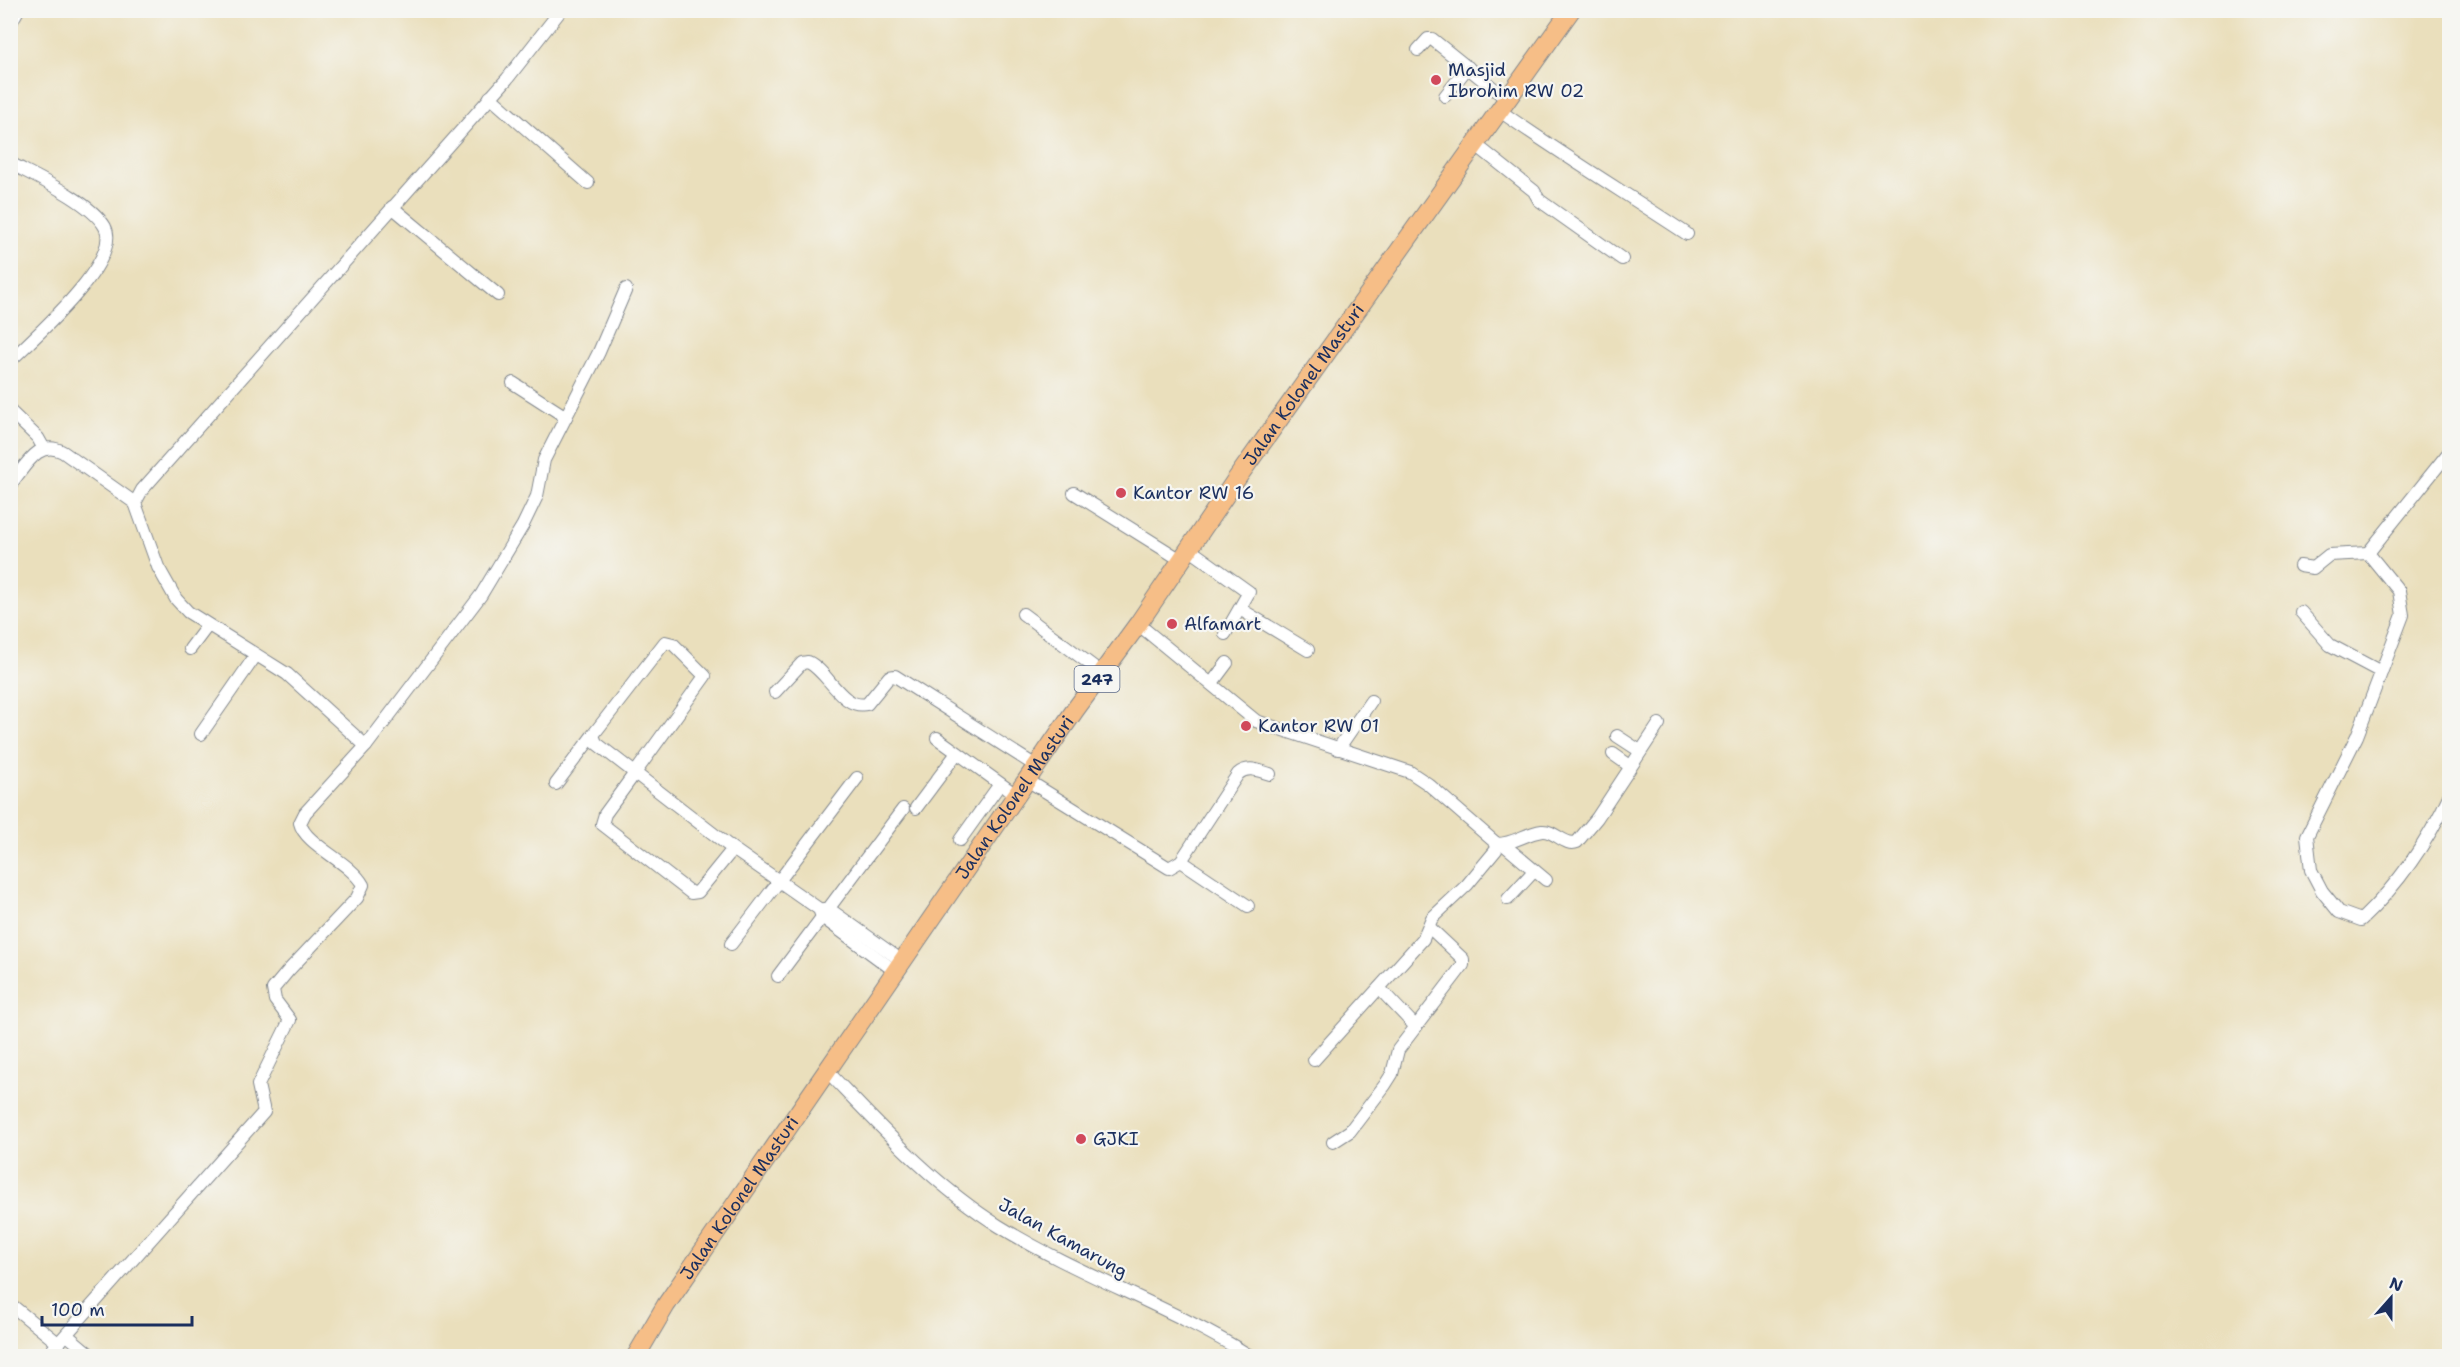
<svg xmlns="http://www.w3.org/2000/svg" width="2460" height="1367" font-family="'Shantell Sans',sans-serif">
	<rect width="100%" height="100%" fill="#f6f6f2"/>
	<filter id="ink" filterUnits="userSpaceOnUse"><feTurbulence type="fractalNoise" baseFrequency=".0167" numOctaves="2"/><feDisplacementMap in="SourceGraphic" scale="12" xChannelSelector="R" yChannelSelector="G"/><feConvolveMatrix kernelMatrix="1 2 1 2 8 2 1 2 1" color-interpolation-filters="sRGB"/></filter>
	<filter id="wash" filterUnits="userSpaceOnUse"><feTurbulence type="fractalNoise" baseFrequency=".008" numOctaves="4" result="noise"/><feDisplacementMap in="SourceGraphic" scale="24" xChannelSelector="R" yChannelSelector="G"/><feGaussianBlur stdDeviation="1.35" result="paint"/><feColorMatrix in="noise" values="0 0 0 0 0 0 0 0 0 0 0 0 0 0 0 0 0 1.4 0 .05"/><feComposite in="paint" operator="in"/></filter>
	<g filter="url(#wash)">
		<rect width="100%" height="100%" fill="#eadfbc"/>
	</g>
	<g filter="url(#ink)">
		<g fill="none" stroke-linecap="round" stroke-linejoin="round">
			<g stroke="#82878d" stroke-width="14">
				<g id="street">
					<polyline points="10,24 18,10"/>
					<polyline points="1418,50 1428,39 1432,39 1508,100"/>
					<polyline points="1445,96 1468,67"/>
					<polyline points="490,97 588,183"/>
					<path d="M1500,111C1561,154 1625,193 1687,234"/>
					<polyline points="1475,144 1534,191 1539,200 1622,259"/>
					<path d="M10,163C36,177 91,202 105,227C123,261 32,339 10,361"/>
					<polyline points="392,207 498,295"/>
					<polyline points="513,383 566,417"/>
					<polyline points="10,411 38,438 43,447"/>
					<path d="M2450,451L2368,553L2399,591L2403,615L2357,736L2307,836L2311,870L2322,891L2339,912L2361,920C2399,884 2428,842 2450,794"/>
					<path d="M10,485C25,467 38,438 63,452L135,503"/>
					<polyline points="1074,493 1181,560"/>
					<polyline points="1189,549 1249,592 1225,634"/>
					<polyline points="2300,566 2313,568 2329,555 2368,553"/>
					<polyline points="1240,609 1308,650"/>
					<polyline points="2301,612 2330,645 2381,672"/>
					<polyline points="1023,614 1102,673"/>
					<path d="M1138,624L1256,721L1410,772L1428,784L1497,844C1514,844 1526,833 1542,831C1555,830 1565,847 1577,842L1597,818L1659,724"/>
					<polyline points="190,649 208,625"/>
					<polyline points="1212,683 1227,663"/>
					<path d="M775,692L802,663L808,662C828,671 842,710 867,704L889,677L895,676L1036,766"/>
					<polyline points="201,734 256,655"/>
					<polyline points="1617,736 1640,751"/>
					<polyline points="937,738 1016,795"/>
					<polyline points="366,746 481,595 523,525 537,496 544,460 599,352 626,289"/>
					<polyline points="1338,749 1371,701"/>
					<polyline points="1613,754 1630,766"/>
					<polyline points="857,778 779,881 819,909 822,917 895,971"/>
					<path d="M1027,780L1169,868L1181,861L1238,774C1248,765 1259,771 1270,774"/>
					<polyline points="556,784 593,735"/>
					<polyline points="916,808 957,753"/>
					<polyline points="960,840 1000,784"/>
					<polyline points="1503,844 1546,880"/>
					<polyline points="1181,861 1248,906"/>
					<polyline points="1508,899 1534,871"/>
					<polyline points="823,909 829,909 902,961"/>
					<polyline points="731,944 779,881 733,849 698,892 691,893 602,824 605,814 635,773 596,743 593,735 665,642 673,644 705,676 635,773 733,849"/>
					<polyline points="778,976 903,809"/>
					<polyline points="1379,988 1416,1027"/>
					<polyline points="1314,1060 1423,939 1432,918 1467,885 1496,850 1497,844"/>
					<path d="M827,1071C880,1126 933,1185 999,1226C1080,1276 1170,1306 1250,1356"/>
					<polyline points="1333,1142 1350,1131 1385,1085 1392,1074 1398,1050 1463,965 1463,959 1429,927"/>
					<polyline points="10,1304 59,1344"/>
					<polyline points="67,1335 92,1356"/>
					<path d="M47,1356L264,1112L258,1085L290,1020L275,1000L273,989L288,971L357,898L363,885C351,862 305,845 300,823L305,813L366,746L287,674L188,612L176,599L158,567L135,503L142,490L507,79L561,10"/>
				</g>
			</g>
			<g stroke="#82878d" stroke-width="20">
				<g id="primary">
					<path id="s1" d="M636,1356L666,1305L1075,710L1138,624L1235,481L1571,10"/>
				</g>
			</g>
			<use href="#street" stroke="#fff" stroke-width="12"/>
			<use href="#primary" stroke="#f6be87" stroke-width="18"/>
		</g>
	</g>
	<g fill="#d1495b" stroke="#f6f6f2" stroke-width="2">
		<circle cx="1436" cy="80" r="6"/>
		<circle cx="1121" cy="493" r="6"/>
		<circle cx="1172" cy="624" r="6"/>
		<circle cx="1246" cy="726" r="6"/>
		<circle cx="1081" cy="1139" r="6"/>
	</g>
	<g text-anchor="middle" dominant-baseline="central" stroke-width="4.5" stroke-linejoin="round" paint-order="stroke">
		<rect fill="#f6f6f2" stroke="#5d6b8a" stroke-width="1.5" x="1074.5" y="666" width="45" height="26" rx="4.5"/>
		<g font-size="16" font-weight="bold" fill="#1b2f5e">
			<text x="1097" y="679">247</text>
		</g>
		<g font-size="18" fill="#1b2f5e" stroke="#f6f6f2" text-anchor="start">
			<text x="1448" y="70">Masjid<tspan x="1448" dy="21">Ibrohim RW 02</tspan></text>
			<text x="1133" y="493">Kantor RW 16</text>
			<text x="1184" y="624">Alfamart</text>
			<text x="1258" y="726">Kantor RW 01</text>
			<text x="1093" y="1139">GJKI</text>
		</g>
		<g font-size="18" fill="#1b2f5e" stroke="#f6f6f2">
			<text stroke="none"><textPath href="#s1" startOffset="1179">Jalan Kolonel Masturi</textPath></text>
			<text stroke="none"><textPath href="#s1" startOffset="675">Jalan Kolonel Masturi</textPath></text>
			<text stroke="none"><textPath href="#s1" startOffset="189">Jalan Kolonel Masturi</textPath></text>
			<text transform="translate(1063 1238) rotate(29)">Jalan Kamarung</text>
		</g>
	</g>
	<rect width="2460" height="1367" fill="none" stroke="#f6f6f2" stroke-width="36"/>
	<g transform="translate(2391 1298) rotate(21)" stroke="#f6f6f2" stroke-width="4.5" paint-order="stroke">
	<path d="M0-4.5L10 22L0 15L-10 22Z" fill="#1b2f5e"/>
	<text y="-9" font-size="16" font-weight="bold" text-anchor="middle" fill="#1b2f5e">N</text>
	</g>
	<path d="M42 1316v9h150v-9" fill="none" stroke="#1b2f5e" stroke-width="3"/>
	<text x="51" y="1316" font-size="18" fill="#1b2f5e" stroke="#f6f6f2" stroke-width="4.5" paint-order="stroke">100 m</text>
</svg>
